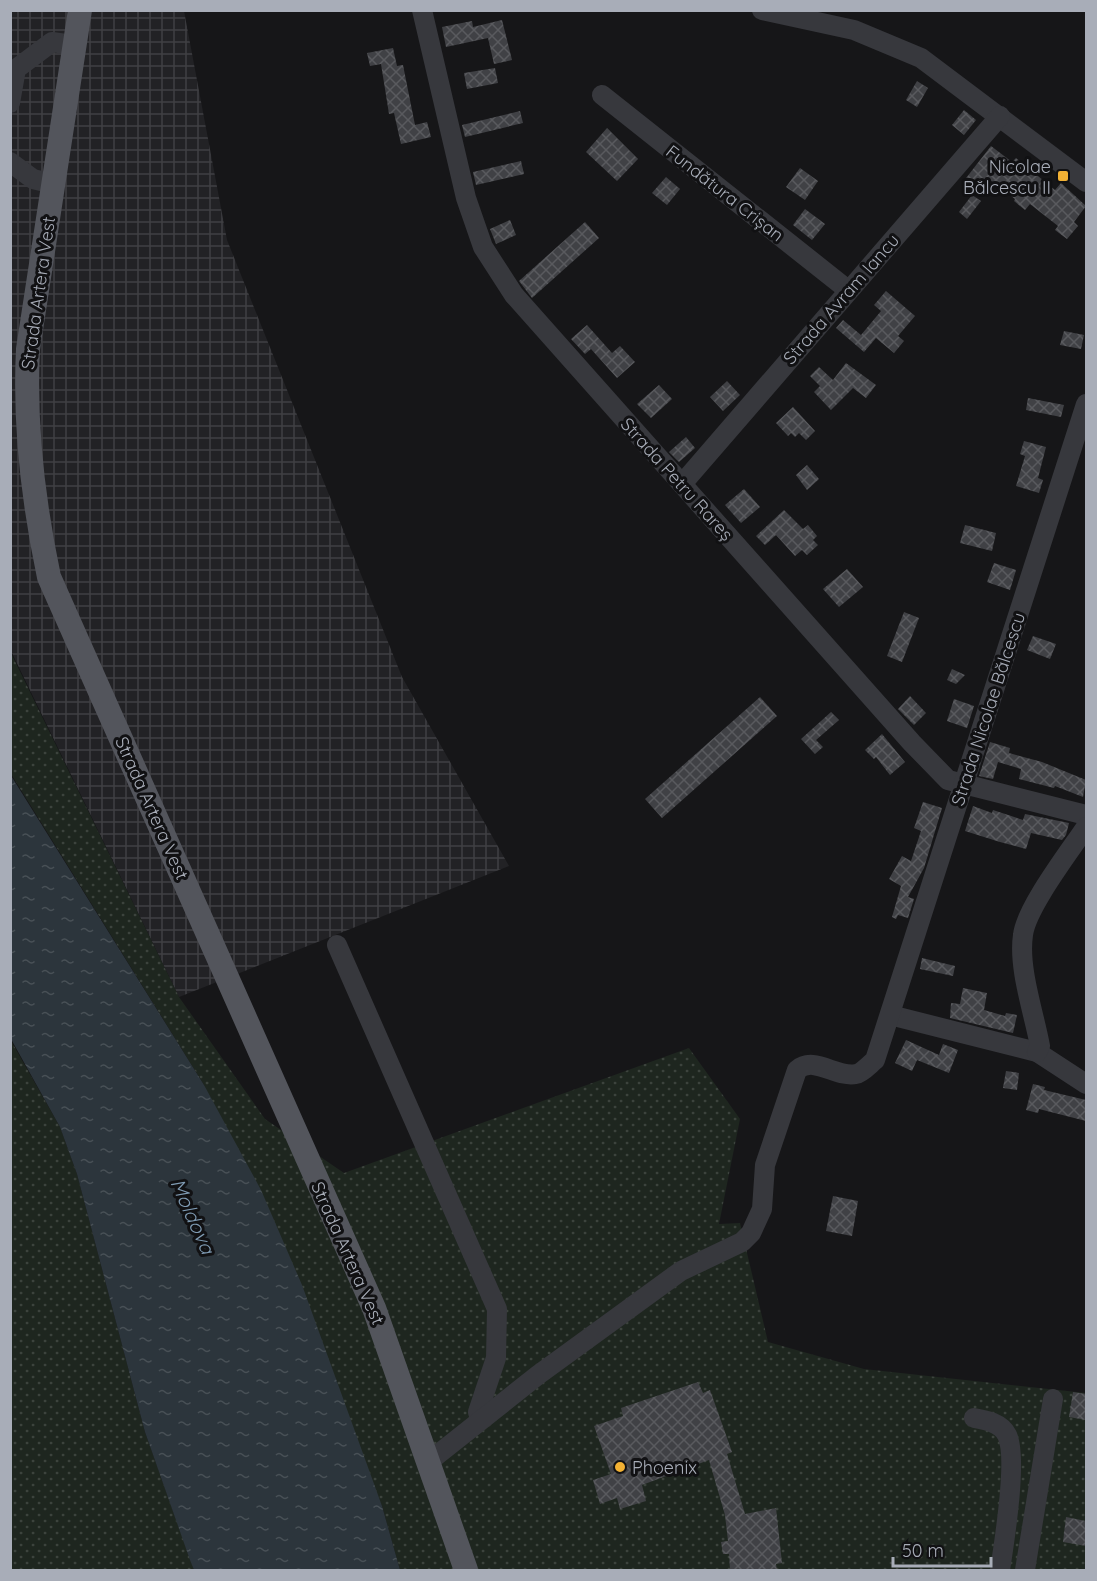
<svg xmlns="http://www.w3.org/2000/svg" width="1097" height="1581" font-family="Quicksand,sans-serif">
	<defs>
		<pattern id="industrial-grid" width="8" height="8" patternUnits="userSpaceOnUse" patternTransform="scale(1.5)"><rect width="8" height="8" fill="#222225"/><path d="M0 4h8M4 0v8" fill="none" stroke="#3f3f43"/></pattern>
		<pattern id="grass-dots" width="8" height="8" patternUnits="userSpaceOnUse" patternTransform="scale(1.5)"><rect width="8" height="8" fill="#1e261f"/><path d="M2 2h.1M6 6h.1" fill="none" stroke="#3c433d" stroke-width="1.8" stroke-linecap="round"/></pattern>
		<pattern id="water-ripples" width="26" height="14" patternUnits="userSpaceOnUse" patternTransform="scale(1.5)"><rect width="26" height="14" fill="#2c353c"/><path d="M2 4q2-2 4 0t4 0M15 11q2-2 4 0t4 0" fill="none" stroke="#485056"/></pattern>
		<pattern id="building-cross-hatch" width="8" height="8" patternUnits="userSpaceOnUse" patternTransform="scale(1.5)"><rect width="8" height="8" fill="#404145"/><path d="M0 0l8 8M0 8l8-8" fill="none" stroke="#595a5e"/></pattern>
	</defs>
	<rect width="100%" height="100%" fill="#161618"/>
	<polygon fill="url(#industrial-grid)" points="11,11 184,11 227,240 402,677 509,866 179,997 11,651"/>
	<g fill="url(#grass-dots)">
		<polygon points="10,651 179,997 265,1119 344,1173 689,1048 740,1119 719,1224 740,1223 768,1342 864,1369 1086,1393 1086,1570 400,1570 382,1506 204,1085 11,774"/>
		<polygon points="10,1039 60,1127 77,1174 145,1432 194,1570 11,1570"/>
	</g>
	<polygon fill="url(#water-ripples)" points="10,774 204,1085 261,1190 302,1285 382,1506 400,1570 194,1570 190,1560 145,1432 77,1174 60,1127 11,1039"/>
	<g fill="url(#building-cross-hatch)">
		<polygon points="502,20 512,60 494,64 488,38 446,47 442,27 472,21 473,27"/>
		<polygon points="393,48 397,66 403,65 415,125 427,122 431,137 401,144 394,113 389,114 381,64 370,66 367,53"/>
		<polygon points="495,68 498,83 467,89 464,73"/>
		<polygon points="917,81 928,88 917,107 906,100"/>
		<polygon points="964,110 976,120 964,135 952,125"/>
		<polygon points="520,111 523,123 465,137 462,125"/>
		<polygon points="607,128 638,159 617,181 586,152"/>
		<polygon points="991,146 1012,162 1016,158 1055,190 1061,183 1086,206 1074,222 1078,226 1067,239 1055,230 1058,226 1030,204 1025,210 1014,201 1015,199 986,177 975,191 963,182"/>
		<polygon points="521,161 524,174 476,185 473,172"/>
		<polygon points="800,168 818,181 805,200 786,187"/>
		<polygon points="666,177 680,189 667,205 652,193"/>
		<polygon points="972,195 981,201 967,219 959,212"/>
		<polygon points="805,209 825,224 812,240 793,225"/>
		<polygon points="510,220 516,235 496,244 490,229"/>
		<polygon points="585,222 599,238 532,298 519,281"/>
		<polygon points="886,291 915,316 898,336 904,341 894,353 876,338 864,352 836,328 843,320 861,335 881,311 874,305"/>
		<polygon points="587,325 612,353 620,346 635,362 617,378 591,349 585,354 571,339"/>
		<polygon points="1064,331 1084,335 1081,349 1060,345"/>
		<polygon points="846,363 876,385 866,398 853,388 831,410 814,392 820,386 810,376 819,367 833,380"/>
		<polygon points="727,381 740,395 723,411 710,397"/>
		<polygon points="659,385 672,399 651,418 637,404"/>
		<polygon points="1028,398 1064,405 1061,417 1026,410"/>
		<polygon points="793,407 815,431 806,440 799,433 795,437 791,433 788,436 776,423"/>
		<polygon points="686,437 695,448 679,462 669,452"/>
		<polygon points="1024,441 1046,447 1038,478 1043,480 1039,493 1016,486 1025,456 1020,454"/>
		<polygon points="807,465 819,479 807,490 796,475"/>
		<polygon points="744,489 760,507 741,523 725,505"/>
		<polygon points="784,510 803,529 808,525 817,536 813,540 818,545 807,555 802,550 795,556 776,535 765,545 756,536"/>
		<polygon points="965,525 996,533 992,551 960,543"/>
		<polygon points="994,563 1016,570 1010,590 987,582"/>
		<polygon points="847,569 863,587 839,607 823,589"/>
		<polygon points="904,612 919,618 902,662 887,656"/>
		<polygon points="1033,636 1056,644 1050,659 1027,650"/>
		<polygon points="952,669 965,675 956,684 947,680"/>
		<polygon points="910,696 926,713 914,725 898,709"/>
		<polygon points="760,697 777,716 662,818 645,799"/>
		<polygon points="954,699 974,706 967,728 947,721"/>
		<polygon points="831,712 839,720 816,740 823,747 815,754 801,739"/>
		<polygon points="882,734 905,762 890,775 876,757 874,759 865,750"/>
		<polygon points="990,742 1010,748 1009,753 1042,762 1086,780 1083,797 1055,786 1054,788 1019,779 1021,769 998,762 993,779 979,776"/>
		<polygon points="923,802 942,808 924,868 908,897 914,899 908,918 898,915 896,919 892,917 901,886 889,879 902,856 911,861 921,831 914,828"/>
		<polygon points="973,806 992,813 993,810 1023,820 1025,814 1069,823 1066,835 1062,840 1031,833 1026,849 1000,842 965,831"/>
		<polygon points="922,958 955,966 953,976 920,969"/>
		<polygon points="963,988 987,993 984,1010 1005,1016 1006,1013 1017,1015 1013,1033 950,1018 951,1003 960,1004"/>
		<polygon points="906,1040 939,1055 943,1044 958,1050 949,1073 917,1060 912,1071 895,1063"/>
		<polygon points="1006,1071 1019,1073 1017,1090 1003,1088"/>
		<polygon points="1033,1084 1045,1087 1044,1090 1086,1100 1086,1121 1039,1109 1038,1113 1026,1110"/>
		<polygon points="833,1196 858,1201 852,1236 826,1231"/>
		<polygon points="698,1382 703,1393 710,1390 732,1452 727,1454 745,1514 776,1508 782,1563 776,1564 777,1570 730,1570 729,1554 723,1554 721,1542 728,1541 725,1515 709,1460 642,1485 646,1501 620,1509 617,1498 600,1504 593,1480 611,1474 594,1426 623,1416 621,1408"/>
		<polygon points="1073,1392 1086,1394 1086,1420 1069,1417"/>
		<polygon points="1066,1517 1086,1521 1086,1546 1063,1542"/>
	</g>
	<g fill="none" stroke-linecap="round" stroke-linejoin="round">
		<g stroke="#37383d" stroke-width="20">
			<polyline points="422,10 466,198 483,247 514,295 912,743 948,780 1086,815"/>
			<polyline points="762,10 854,30 921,58 1086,182"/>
			<polyline points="602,95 848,290"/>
			<polyline points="10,103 16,69 52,42 73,45"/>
			<polyline points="10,162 33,179 53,184"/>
			<polyline points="682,484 1000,116"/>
			<polyline points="337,945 497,1309 496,1358 478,1412 480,1419"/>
			<polyline points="890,1015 1037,1052 1086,1084"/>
			<path d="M1037,1052L1040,1046C1034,1013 1018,968 1023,935C1026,908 1070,851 1086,827"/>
			<path d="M974,1418C986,1420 1001,1423 1007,1435C1018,1457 1004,1544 1000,1570"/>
			<path d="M427,1463L538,1375L681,1271L742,1242L751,1233L762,1209L765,1165L797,1070C814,1055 836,1078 856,1074C862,1073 870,1064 875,1060L1086,404"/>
			<polyline points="1025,1570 1053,1399"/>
		</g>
		<path stroke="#53555c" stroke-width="24" d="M80,10L28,349C24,427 33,501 49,577L374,1308L466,1570"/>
	</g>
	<g fill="#f2b134" stroke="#111113" stroke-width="2">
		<rect x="1057" y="170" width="12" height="12" rx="3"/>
		<circle cx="620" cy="1467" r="6"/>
	</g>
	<g text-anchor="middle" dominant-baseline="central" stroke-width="6" stroke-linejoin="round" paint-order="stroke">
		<g font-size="18" fill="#a8adb8" stroke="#111113" text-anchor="end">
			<text x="1051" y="166">Nicolae<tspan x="1051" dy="21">Bălcescu II</tspan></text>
			<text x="632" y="1467" text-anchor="start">Phoenix</text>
		</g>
		<g font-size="18" fill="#a8adb8" stroke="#111113">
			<text transform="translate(725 193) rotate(38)">Fundătura Crișan</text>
			<text transform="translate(38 293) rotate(-82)">Strada Artera Vest</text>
			<text transform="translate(841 299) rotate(-49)">Strada Avram Iancu</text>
			<text transform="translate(677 479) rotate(48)">Strada Petru Rareș</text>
			<text transform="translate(988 709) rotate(-72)">Strada Nicolae Bălcescu</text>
			<text transform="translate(152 808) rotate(66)">Strada Artera Vest</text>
			<text transform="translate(348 1253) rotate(66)">Strada Artera Vest</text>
		</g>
		<g font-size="20" font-style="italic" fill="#7f9bb3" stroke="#111113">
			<text transform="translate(193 1216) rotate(66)">Moldova</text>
		</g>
	</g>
	<rect width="1097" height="1581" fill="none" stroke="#a8adb8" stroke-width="24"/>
	<path d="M893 1557v9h98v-9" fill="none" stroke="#a8adb8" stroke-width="3"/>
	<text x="902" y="1557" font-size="18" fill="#a8adb8" stroke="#111113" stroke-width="4.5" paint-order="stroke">50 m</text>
</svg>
